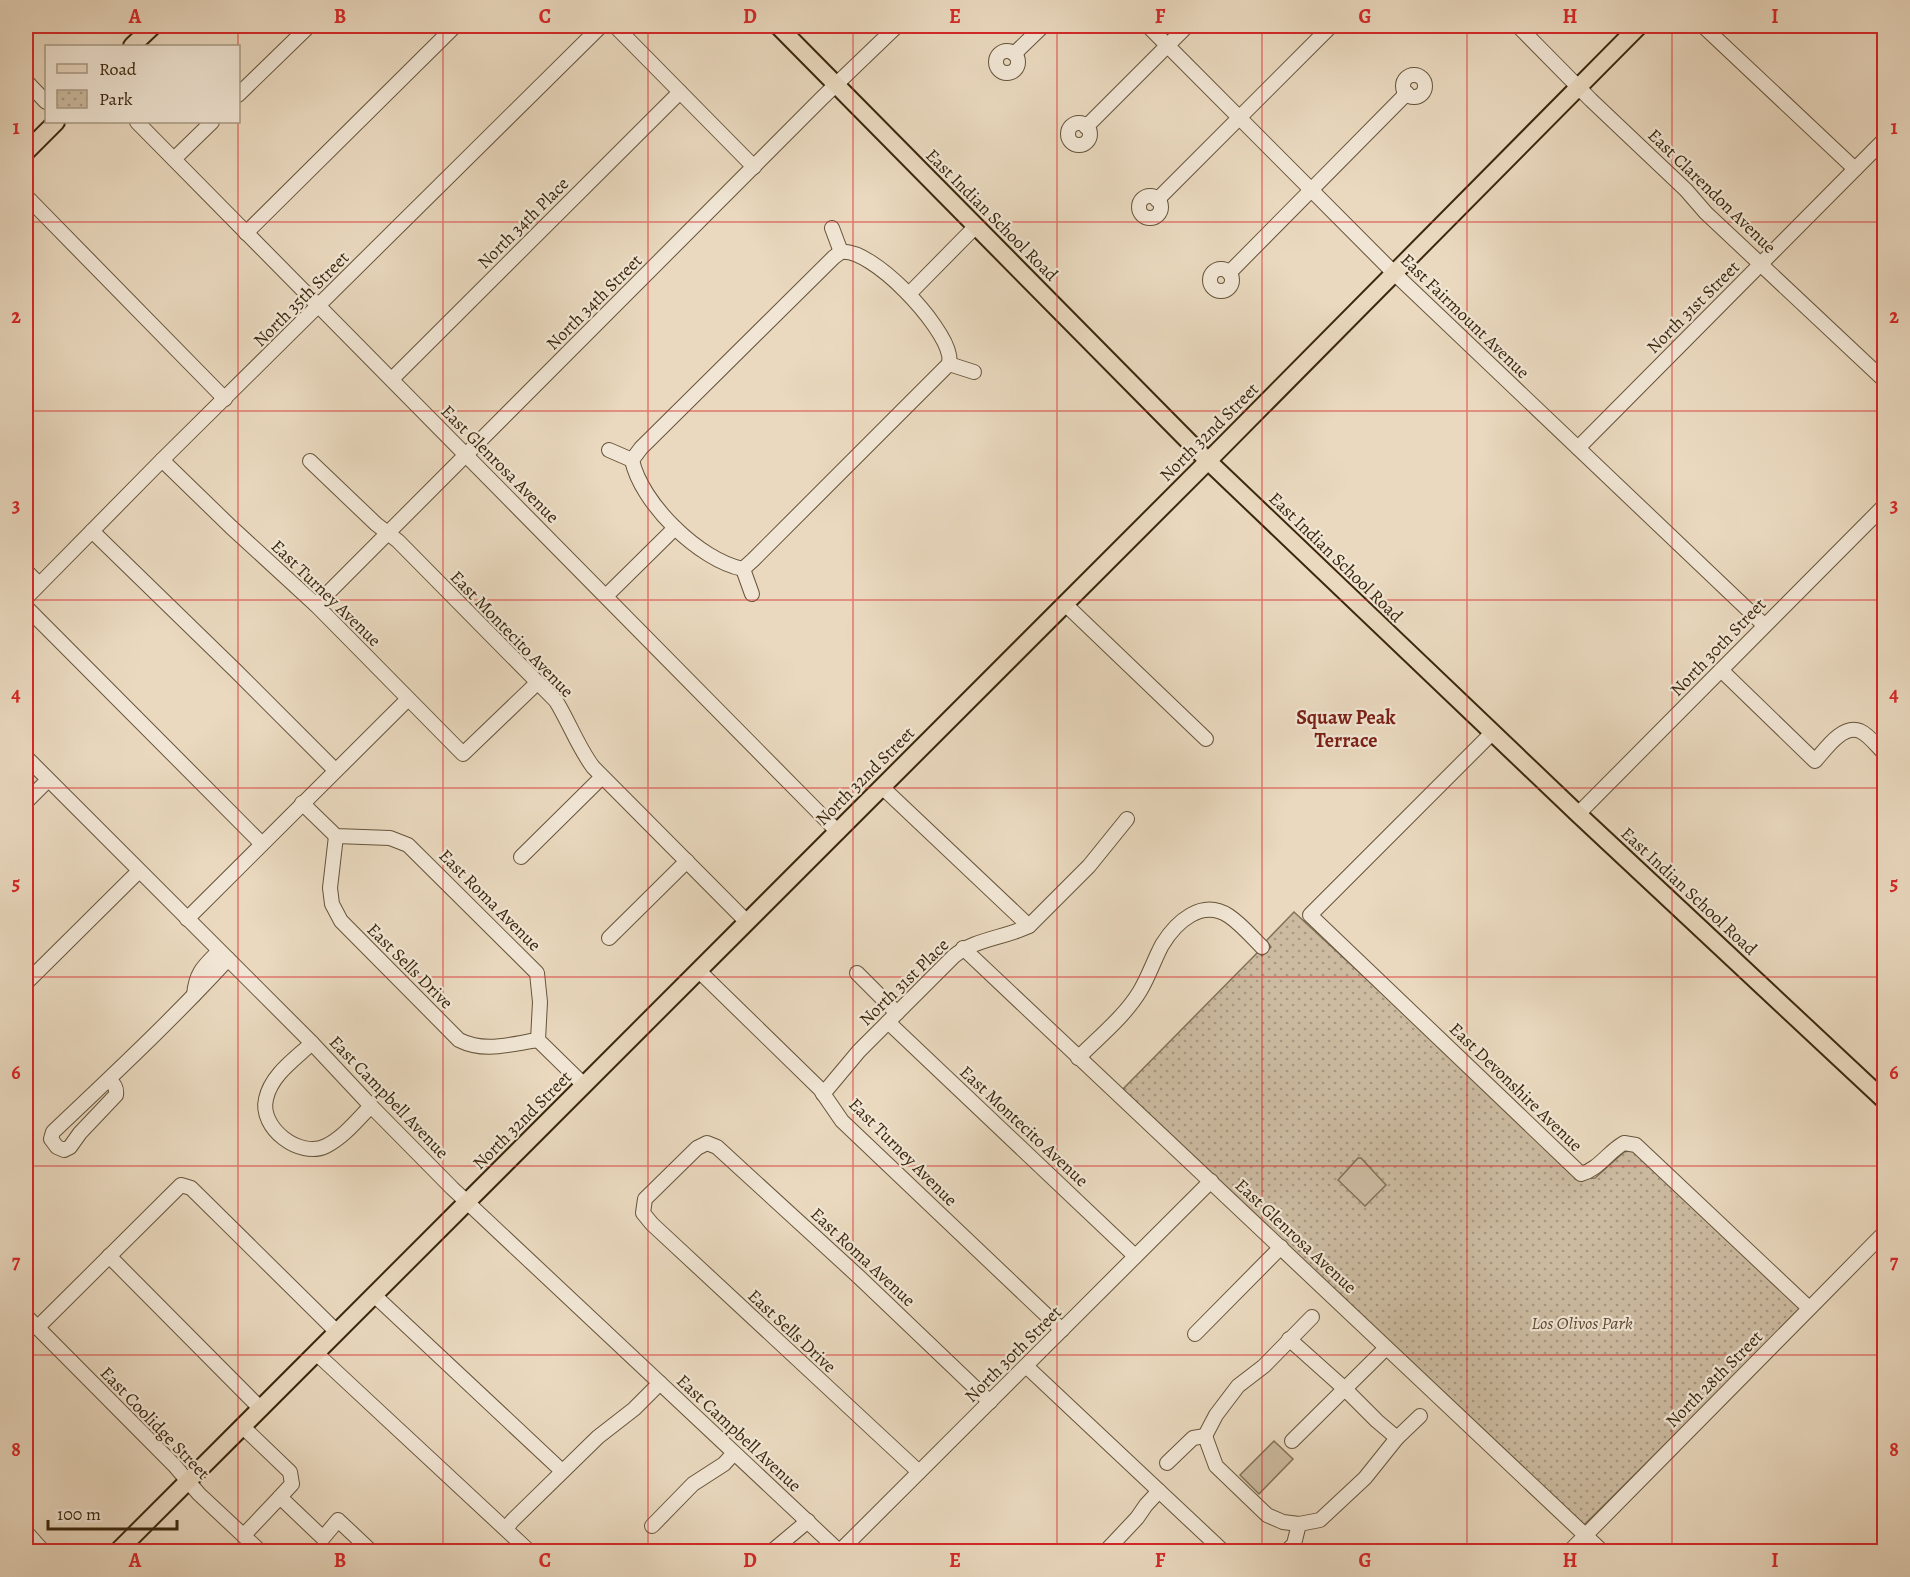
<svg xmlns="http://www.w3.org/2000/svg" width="1910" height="1577" font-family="Alegreya,serif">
	<defs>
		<pattern id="park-dots" width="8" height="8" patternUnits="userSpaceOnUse" patternTransform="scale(1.5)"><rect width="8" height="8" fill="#ccbba1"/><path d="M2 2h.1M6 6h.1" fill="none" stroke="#a79882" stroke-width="1.8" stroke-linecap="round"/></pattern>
	</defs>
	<rect width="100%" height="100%" fill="#ead9bf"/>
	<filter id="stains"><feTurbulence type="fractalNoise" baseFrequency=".00333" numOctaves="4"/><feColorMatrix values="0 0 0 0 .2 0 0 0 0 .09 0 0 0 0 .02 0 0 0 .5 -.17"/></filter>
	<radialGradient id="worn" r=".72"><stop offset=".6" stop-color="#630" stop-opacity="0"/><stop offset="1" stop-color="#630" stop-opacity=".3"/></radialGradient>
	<polygon fill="url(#park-dots)" stroke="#837157" stroke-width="1.5" points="1294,912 1583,1179 1595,1178 1624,1152 1633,1150 1801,1309 1584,1525 1122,1090 1258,952 1262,956 1271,947 1266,941"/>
	<g fill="#ccbba1" stroke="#837157" stroke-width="1.5">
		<polygon points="1358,1158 1361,1158 1386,1185 1365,1206 1338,1180"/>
		<polygon points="1274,1441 1293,1459 1259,1494 1240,1475"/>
	</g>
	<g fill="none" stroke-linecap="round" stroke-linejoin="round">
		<g stroke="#66543a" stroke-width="16">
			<g id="minor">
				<polyline points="135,26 144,35"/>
				<polyline points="615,26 754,167"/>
				<polyline points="1148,26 1394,273 1764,625"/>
				<polyline points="1518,26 1591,100 1686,190 1706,213 1884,380"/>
				<polyline points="1703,26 1855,169"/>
				<circle cx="1007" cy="62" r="11"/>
				<polyline points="1014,54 1043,26"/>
				<circle cx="1414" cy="86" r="11"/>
				<polyline points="26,81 46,102"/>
				<polyline points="238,95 309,26"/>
				<polyline points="137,122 838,832"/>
				<circle cx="1079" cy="134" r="11"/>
				<polyline points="1086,127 1187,26"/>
				<polyline points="174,159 212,122"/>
				<polyline points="26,196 225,399"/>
				<circle cx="1150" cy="207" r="11"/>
				<polyline points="1157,200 1331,26"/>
				<polyline points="832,228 841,252"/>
				<polyline points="246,233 455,26"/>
				<path d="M841,252C873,248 944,325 949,355C950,358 949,361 949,364L753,560L743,569C699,560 641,503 632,460L641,448L834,257Z"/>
				<circle cx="1221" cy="280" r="11"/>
				<polyline points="1229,273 1407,93"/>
				<polyline points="909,294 976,226"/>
				<polyline points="949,364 974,372"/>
				<polyline points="392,379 680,92"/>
				<polyline points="1578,448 1884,140"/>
				<polyline points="609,450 632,460"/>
				<polyline points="162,460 231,527 316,605 463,754 537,683"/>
				<path d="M310,461L376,524L398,541L556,701C569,722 578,747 593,767L747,922"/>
				<polyline points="92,531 236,671 335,770"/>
				<polyline points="743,569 752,594"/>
				<polyline points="26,571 39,584"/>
				<polyline points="606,596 675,528"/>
				<polyline points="26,598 162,460 601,26"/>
				<polyline points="1065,604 1206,739"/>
				<polyline points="316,605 822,98 897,26"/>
				<polyline points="26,607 262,844"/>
				<path d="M1721,670L1815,761C1825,750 1842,724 1860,731C1869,735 1877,746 1884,753"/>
				<path d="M1493,732L1310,915L1581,1174C1599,1169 1608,1152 1624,1143L1636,1145L1809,1308"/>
				<polyline points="26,757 312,1043 371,1106 452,1188 840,1552"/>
				<polyline points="882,787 1029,926"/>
				<polyline points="26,802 48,780"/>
				<polyline points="302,803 336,836 390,838 408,845 537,973 540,1002 538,1040 584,1085"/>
				<polyline points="1578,814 1884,506"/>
				<path d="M336,836L330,888L332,904L341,921L459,1040C485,1053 510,1044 538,1040"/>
				<polyline points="521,857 602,777"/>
				<polyline points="187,919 408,699"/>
				<polyline points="609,938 687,861"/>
				<polyline points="963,948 1603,1552"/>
				<polyline points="699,971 820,1089 842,1121 1062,1330"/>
				<polyline points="857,973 897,1013"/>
				<polyline points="26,983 139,871"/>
				<path d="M194,995C196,972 204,966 219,951"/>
				<polyline points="888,1022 1135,1256"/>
				<path d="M312,1043C295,1059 271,1075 266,1099C259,1128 300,1159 326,1146C344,1137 358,1119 371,1106"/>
				<path d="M1078,1058C1099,1037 1125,1016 1140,991C1149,976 1154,960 1162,945C1176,922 1202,898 1229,916C1241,924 1252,937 1262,947"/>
				<path d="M109,1079C114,1084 117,1088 116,1095L80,1133L70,1147L64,1150L57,1147L51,1139L53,1132C112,1076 172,1020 228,959"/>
				<path d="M823,1094L859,1051L954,956C975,939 1004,938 1029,926L1089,866L1127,819"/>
				<polyline points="109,1256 261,1409"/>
				<polyline points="374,1295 562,1471"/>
				<polyline points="26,1316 174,1465 199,1494 261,1552"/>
				<polyline points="37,1328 181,1185 191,1188 337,1332"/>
				<polyline points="1195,1334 1281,1247"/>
				<polyline points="1289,1339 1345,1389 1377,1421 1397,1438"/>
				<polyline points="316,1353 530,1552"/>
				<polyline points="1026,1366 1224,1552"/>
				<polyline points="243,1427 290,1472 292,1484 280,1497 323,1538 338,1520 372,1552"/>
				<polyline points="1205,1436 1216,1415 1238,1386 1264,1366 1312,1317"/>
				<polyline points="1205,1436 1216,1466 1267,1515 1283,1522 1299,1524"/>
				<polyline points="1292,1441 1386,1348"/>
				<polyline points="1167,1463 1193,1438 1205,1436"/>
				<polyline points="919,1472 652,1224 643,1213 645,1199 697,1148 707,1143 717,1147 859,1277 990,1402"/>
				<polyline points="652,1526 693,1484 724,1464 734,1453"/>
				<polyline points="506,1529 512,1521 598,1437 634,1409 660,1383"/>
				<polyline points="26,1532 44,1552"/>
				<polyline points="244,1535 280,1497"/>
				<polyline points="840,1551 1211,1181"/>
				<polyline points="771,1552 808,1521"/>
				<polyline points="1105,1552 1137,1518 1146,1505 1159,1491"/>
				<polyline points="1286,1552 1294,1544 1299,1524 1320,1520 1365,1478 1397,1438 1420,1416"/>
				<polyline points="1569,1552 1884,1233"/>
			</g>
		</g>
		<g stroke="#3a270d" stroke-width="20">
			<g id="major">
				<polyline points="778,26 1208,461 1578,814 1884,1100"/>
				<polyline points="132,46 153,26"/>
				<polyline points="26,152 56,122"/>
				<polyline points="117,1552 1208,461 1639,26"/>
			</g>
		</g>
		<use href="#minor" stroke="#f1e6d5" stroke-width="14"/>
		<use href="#major" stroke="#ead9bf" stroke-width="16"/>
	</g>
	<path fill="none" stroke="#d62828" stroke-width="1.5" stroke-opacity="0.55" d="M238,26V46M443,26V1552M648,26V1552M853,26V1552M1057,26V1552M1262,26V1552M1467,26V1552M1672,26V1552M238,122V1552M26,222H1884M26,411H1884M26,600H1884M26,788H1884M26,977H1884M26,1166H1884M26,1355H1884"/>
	<g text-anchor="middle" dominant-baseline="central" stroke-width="4.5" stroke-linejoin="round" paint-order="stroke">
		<g font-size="18" fill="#3a270d" stroke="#f1e6d5">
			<text transform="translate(1712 191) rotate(44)">East Clarendon Avenue</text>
			<text transform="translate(992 215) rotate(45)">East Indian School Road</text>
			<text transform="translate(523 223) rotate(-45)">North 34th Place</text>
			<text transform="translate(301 299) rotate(-45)">North 35th Street</text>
			<text transform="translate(594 302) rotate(-45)">North 34th Street</text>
			<text transform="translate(1693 307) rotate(-45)">North 31st Street</text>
			<text transform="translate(1465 316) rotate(44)">East Fairmount Avenue</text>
			<text transform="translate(1209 432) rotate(-45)">North 32nd Street</text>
			<text transform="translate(500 464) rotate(45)">East Glenrosa Avenue</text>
			<text transform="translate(1336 557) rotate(44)">East Indian School Road</text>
			<text transform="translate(326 593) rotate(44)">East Turney Avenue</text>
			<text transform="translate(512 634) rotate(46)">East Montecito Avenue</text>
			<text transform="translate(1718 647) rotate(-46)">North 30th Street</text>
			<text transform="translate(865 776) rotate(-45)">North 32nd Street</text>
			<text transform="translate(1689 891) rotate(43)">East Indian School Road</text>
			<text transform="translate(490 900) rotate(45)">East Roma Avenue</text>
			<text transform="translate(410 966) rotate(45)">East Sells Drive</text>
			<text transform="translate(904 982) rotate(-44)">North 31st Place</text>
			<text transform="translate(1516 1087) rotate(44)">East Devonshire Avenue</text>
			<text transform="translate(389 1097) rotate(46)">East Campbell Avenue</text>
			<text transform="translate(522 1120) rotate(-45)">North 32nd Street</text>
			<text transform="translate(1024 1126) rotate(43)">East Montecito Avenue</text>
			<text transform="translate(903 1152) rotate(45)">East Turney Avenue</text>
			<text transform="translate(1296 1236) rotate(43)">East Glenrosa Avenue</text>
			<text transform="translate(863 1257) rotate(43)">East Roma Avenue</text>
			<text transform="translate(792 1331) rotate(43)">East Sells Drive</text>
			<text transform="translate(1013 1354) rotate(-45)">North 30th Street</text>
			<text transform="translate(1714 1379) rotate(-45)">North 28th Street</text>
			<text transform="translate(155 1423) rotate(46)">East Coolidge Street</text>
			<text transform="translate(739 1433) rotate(43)">East Campbell Avenue</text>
		</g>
		<g font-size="18" font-style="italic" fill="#5e4c32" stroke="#f1e6d5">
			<text x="1582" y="1323">Los Olivos Park</text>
		</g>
		<g font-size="20" font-weight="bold" fill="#7a1f14" stroke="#f1e6d5">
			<text x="1346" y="717">Squaw Peak<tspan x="1346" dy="23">Terrace</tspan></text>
		</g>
	</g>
	<rect width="1910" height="1577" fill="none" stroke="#ead9bf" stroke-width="66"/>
	<rect x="45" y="45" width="195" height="78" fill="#f1e6d5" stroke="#a89a85" stroke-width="1.5"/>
	<rect x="57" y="64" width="30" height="9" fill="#ead9bf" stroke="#a89a85" stroke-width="1.5"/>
	<text x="99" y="75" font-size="18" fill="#3a270d">Road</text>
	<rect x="57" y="90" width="30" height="18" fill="url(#park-dots)" stroke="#a89a85" stroke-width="1.5"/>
	<text x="99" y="105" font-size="18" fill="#3a270d">Park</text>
	<path d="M48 1520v9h129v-9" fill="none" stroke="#3a270d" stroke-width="3"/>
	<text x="57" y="1520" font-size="18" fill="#3a270d" stroke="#f1e6d5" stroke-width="4.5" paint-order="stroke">100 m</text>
	<rect x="33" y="33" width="1844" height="1511" fill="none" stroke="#d62828" stroke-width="2"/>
	<g font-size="20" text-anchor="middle" font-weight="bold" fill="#d62828">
		<text x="135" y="23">A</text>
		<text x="340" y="23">B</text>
		<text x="545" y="23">C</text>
		<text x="750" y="23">D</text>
		<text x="955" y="23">E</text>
		<text x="1160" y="23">F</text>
		<text x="1365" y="23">G</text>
		<text x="1570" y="23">H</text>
		<text x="1775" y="23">I</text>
		<text x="16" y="134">1</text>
		<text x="1894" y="134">1</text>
		<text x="16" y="323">2</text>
		<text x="1894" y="323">2</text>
		<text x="16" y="512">3</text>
		<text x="1894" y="512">3</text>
		<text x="16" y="701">4</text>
		<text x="1894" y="701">4</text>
		<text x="16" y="890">5</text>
		<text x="1894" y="890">5</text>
		<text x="16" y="1079">6</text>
		<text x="1894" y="1079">6</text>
		<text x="16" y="1268">7</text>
		<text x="1894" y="1268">7</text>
		<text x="16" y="1456">8</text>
		<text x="1894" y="1456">8</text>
		<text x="135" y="1567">A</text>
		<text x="340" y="1567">B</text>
		<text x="545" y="1567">C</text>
		<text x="750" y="1567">D</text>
		<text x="955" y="1567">E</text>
		<text x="1160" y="1567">F</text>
		<text x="1365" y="1567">G</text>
		<text x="1570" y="1567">H</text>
		<text x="1775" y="1567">I</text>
	</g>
	<rect width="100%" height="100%" filter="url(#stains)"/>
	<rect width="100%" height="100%" fill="url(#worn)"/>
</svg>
